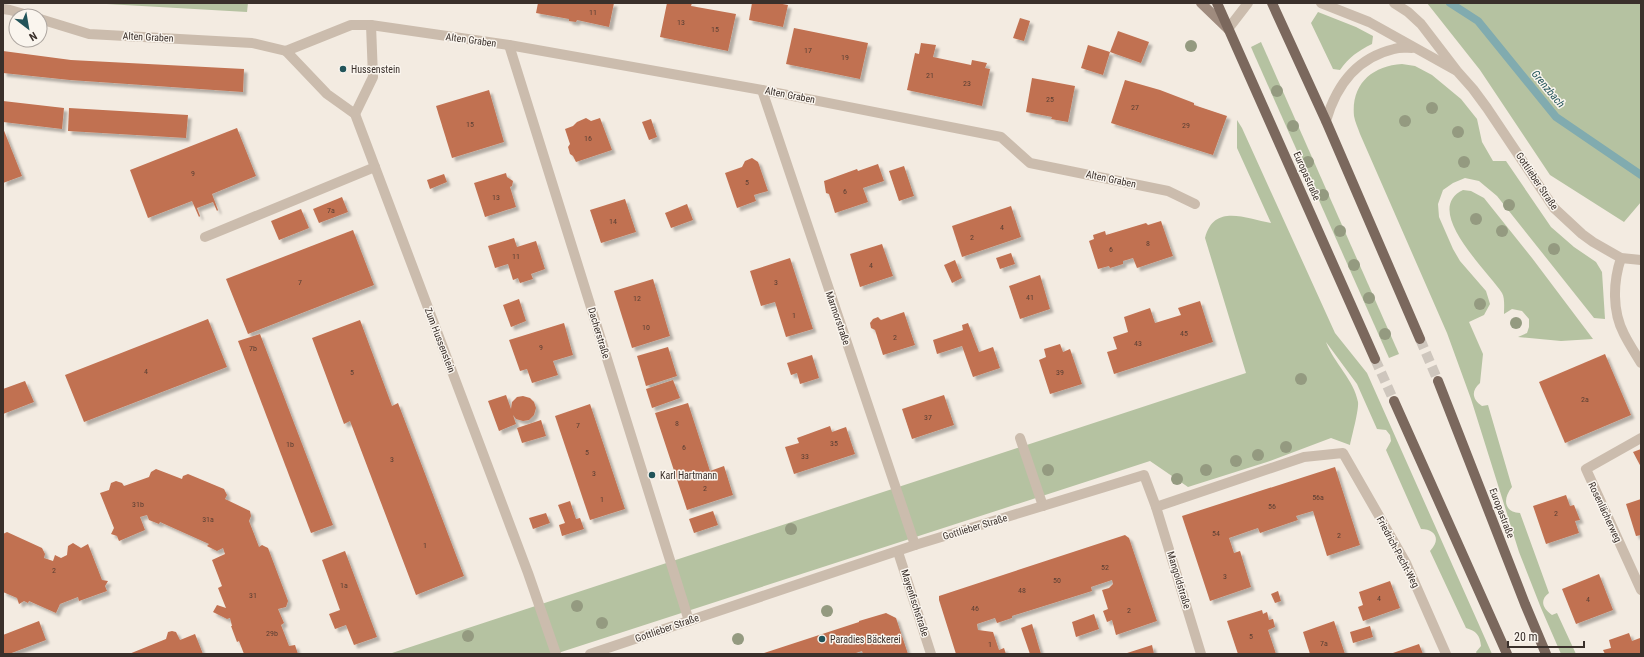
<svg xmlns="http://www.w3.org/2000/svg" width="1644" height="657" font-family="'Roboto Condensed',sans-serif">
	<defs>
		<filter id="shadow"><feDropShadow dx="3.5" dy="3.5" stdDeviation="1" flood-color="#0004"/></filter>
	</defs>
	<rect width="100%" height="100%" fill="#f3ebe1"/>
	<g fill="#b5c2a1">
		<polygon points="89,3 248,3 247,12"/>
		<polygon points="1427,3 1641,3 1641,202 1624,222 1550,175 1480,70"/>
		<path d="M1318,12L1356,27L1373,36L1372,44C1358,51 1349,57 1340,70L1333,69L1311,23Z"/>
		<polygon points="1261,42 1399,354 1389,358 1254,54 1251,47"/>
		<path d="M1402,64L1415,66L1432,75L1461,99L1477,119L1482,142L1493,161H1506L1551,227L1574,247L1596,262L1602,272L1605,319L1594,318L1497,196L1479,181L1465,178L1453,183L1443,190L1438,204L1439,217L1453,249L1460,261L1486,291L1490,304L1484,315L1469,322L1483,354L1480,383C1471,391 1472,399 1482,406L1488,405L1512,487C1503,498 1503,512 1520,513L1549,593C1539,600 1543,609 1552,615L1557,613L1576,654H1561L1541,608L1519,552L1471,399L1447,333L1360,134C1358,128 1355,122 1354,116C1351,84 1372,66 1402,64Z"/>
		<path d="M1237,120L1242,128L1335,333L1367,373L1492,654H1477L1476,652L1481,646C1480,635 1476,631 1466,628L1430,551C1441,540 1436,529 1421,529L1386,450L1391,441L1390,435L1386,430L1377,429L1357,384L1326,342C1334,363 1354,380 1358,402C1359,410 1352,435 1350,445L1331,438L1267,462L1188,487L1150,461L555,654H389L1246,373L1205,238C1214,203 1246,219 1271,223L1237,148Z"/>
		<path d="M1463,190L1471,191L1484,198L1532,258L1593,339L1561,341L1518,337L1527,333L1529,327V319L1522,311L1512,309L1504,314C1504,308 1505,298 1502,293C1489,272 1421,210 1463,190Z"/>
	</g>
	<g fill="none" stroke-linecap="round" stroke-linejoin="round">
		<polyline stroke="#81abaf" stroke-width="8" points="1450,3 1478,21 1556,117 1641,175"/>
	</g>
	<g fill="#c17151" filter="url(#shadow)">
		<polygon points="538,3 614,3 609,27 577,20 576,22 569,21 569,19 536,13"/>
		<polygon points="667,3 692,3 691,6 736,14 728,51 660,37"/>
		<polygon points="752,3 777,3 788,5 783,27 749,20"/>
		<polygon points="1020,18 1030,21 1024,41 1013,38"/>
		<polygon points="794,28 868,43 860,79 786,64"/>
		<polygon points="1118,31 1149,42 1141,63 1110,52"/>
		<polygon points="921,43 936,45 933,57 971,65 972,60 987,63 985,68 990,69 982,106 907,90 915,53 919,54"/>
		<polygon points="1088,45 1110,52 1103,75 1081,68"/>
		<polygon points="3,51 71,60 244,69 243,92 70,80 3,73"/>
		<polygon points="1032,78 1075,86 1068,122 1051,119 1052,117 1026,112"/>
		<polygon points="1125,80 1160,90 1194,103 1194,105 1227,116 1213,155 1111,123"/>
		<polygon points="489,90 504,142 452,158 436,106"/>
		<polygon points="3,101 64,108 62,129 3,122"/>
		<polygon points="69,108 188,115 186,138 68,131"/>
		<polygon points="586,118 591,121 600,118 612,150 576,162 573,156 570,154 568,147 570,144 565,129 573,126 577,122"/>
		<polygon points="651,119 657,137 649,140 642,122"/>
		<polygon points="3,128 22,176 3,183"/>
		<polygon points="237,128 256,176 212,194 218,210 217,211 213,202 197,208 200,216 199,217 192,201 148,218 130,170"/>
		<polygon points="752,158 758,162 768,191 754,195 756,201 737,208 725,173 742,167 745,161"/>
		<polygon points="878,164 884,181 863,188 868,202 835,213 829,194 826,193 824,181 857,169 858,171"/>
		<polygon points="904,166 914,196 899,201 889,171"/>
		<polygon points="506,173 507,177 513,181 512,186 510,187 516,207 485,217 474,183"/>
		<polygon points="444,174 447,182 430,189 427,180"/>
		<polygon points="342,197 348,212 319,223 313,209"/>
		<polygon points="625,199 636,232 601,243 590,210"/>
		<polygon points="687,204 693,220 671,228 665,213"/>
		<polygon points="1011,206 1021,237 962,257 952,226"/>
		<polygon points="301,209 309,228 279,240 271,221"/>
		<polygon points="1161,221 1173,256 1137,268 1133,258 1123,261 1123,264 1110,268 1109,266 1098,269 1089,241 1094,239 1093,235 1105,231 1106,235 1146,223 1148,225"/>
		<polygon points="353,230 374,285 248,334 226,279"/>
		<polygon points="514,238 517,247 536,241 545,269 531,274 533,279 520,283 518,278 513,280 508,264 495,268 488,246"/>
		<polygon points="882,244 893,276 860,287 850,254"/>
		<polygon points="1011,253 1015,264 1000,269 996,258"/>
		<polygon points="790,258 813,329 786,337 775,302 761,306 750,271"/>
		<polygon points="955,260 962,278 952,283 944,265"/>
		<polygon points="1040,275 1050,309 1020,319 1009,286"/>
		<polygon points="653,279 670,336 632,348 614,291"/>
		<polygon points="519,299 526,321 511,327 503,305"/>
		<polygon points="1200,301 1213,342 1114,374 1107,352 1117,349 1113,337 1128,332 1124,317 1150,308 1155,323 1181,315 1178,308"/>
		<polygon points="904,312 915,345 883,355 875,330 871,328 870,323 873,319 878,317 881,320"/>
		<polygon points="208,319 227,367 84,422 65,375"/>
		<polygon points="360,320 392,406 398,403 464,576 416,595 350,421 344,424 312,338"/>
		<polygon points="564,323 573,355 553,361 558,375 532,383 527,369 520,371 509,340"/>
		<polygon points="968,323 979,352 993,347 1000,368 973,377 962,346 937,354 933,340 963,330 962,325"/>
		<polygon points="260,334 333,525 311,533 238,341"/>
		<polygon points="1060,344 1063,352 1070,349 1082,384 1050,394 1039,360 1046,357 1044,349"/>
		<polygon points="668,347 677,376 646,386 637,356"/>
		<polygon points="1605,354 1631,415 1565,443 1539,382"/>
		<polygon points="812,355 819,378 800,384 797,373 791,375 787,363"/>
		<polygon points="673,380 680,398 652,408 646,389"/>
		<polygon points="25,381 34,402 3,414 3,389"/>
		<polygon points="506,395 511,409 512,402 517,397 523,396 530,398 534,402 536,408 534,415 529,420 523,421 516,419 513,415 516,424 499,431 488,401"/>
		<polygon points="944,395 954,425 912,439 902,409"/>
		<polygon points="688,403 710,471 724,466 733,495 687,510 655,413"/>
		<polygon points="590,404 625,509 590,520 555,416"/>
		<polygon points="541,420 546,436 522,443 517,428"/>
		<polygon points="830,426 832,432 846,427 855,454 794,474 785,447 799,443 797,438"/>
		<polygon points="1641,449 1641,467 1633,452"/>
		<polygon points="1335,467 1360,545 1327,556 1313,511 1296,516 1298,520 1260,533 1258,528 1229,538 1234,553 1240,551 1251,587 1210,601 1182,516"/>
		<polygon points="156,469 182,479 183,476 188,474 224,489 227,495 225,499 250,511 251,516 249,521 259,547 262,545 268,548 288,601 286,607 278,609 284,623 281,625 289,646 295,645 298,654 244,654 239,641 237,642 231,626 232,626 230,618 227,619 213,612 217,605 226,608 218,588 222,586 212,560 225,554 223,548 217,551 207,546 209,544 160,522 159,524 149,520 147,515 140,517 145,530 119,541 117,536 111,534 114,528 100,493 109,490 111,483 116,481 122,483 124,486 149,477 151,472"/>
		<polygon points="1566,495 1570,506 1574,505 1580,520 1575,521 1579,533 1546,544 1533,506"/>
		<polygon points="1641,499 1641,535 1636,536 1626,504"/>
		<polygon points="570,501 576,519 580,518 584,529 562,536 559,525 565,523 558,505"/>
		<polygon points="713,511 718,525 694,533 689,519"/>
		<polygon points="546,513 550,523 533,529 529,518"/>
		<polygon points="7,532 42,548 45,554 44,558 53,561 55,555 61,558 67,555 68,546 73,543 81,548 88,544 102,580 108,581 105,586 107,591 79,601 78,597 60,604 56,613 29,601 28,603 24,601 19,604 17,598 3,592 3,534"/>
		<polygon points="1125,535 1129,538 1157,621 1116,635 1112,620 1107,622 1103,611 1108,609 1102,590 1109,588 1113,584 1112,580 1091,587 1092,591 1012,616 1012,618 997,623 995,618 977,624 978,630 993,632 999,650 1004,648 1006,654 956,654 939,600 939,596"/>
		<polygon points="345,551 377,637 354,645 346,625 335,629 329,614 340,610 322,560"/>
		<polygon points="1599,574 1613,610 1576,624 1562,589"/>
		<polygon points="1390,581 1400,608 1363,621 1358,607 1363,605 1359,592"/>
		<polygon points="1278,591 1281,601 1275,603 1271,594"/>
		<polygon points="1262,610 1263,614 1267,612 1269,620 1273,619 1275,627 1268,630 1276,654 1238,654 1227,621"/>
		<polygon points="886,613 896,618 908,654 863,654 862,651 853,654 761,654 859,622 859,621"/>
		<polygon points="1094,614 1099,629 1076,637 1072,622"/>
		<polygon points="39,621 46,640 9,654 3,654 3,635"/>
		<polygon points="1334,621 1345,654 1310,654 1303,632"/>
		<polygon points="1032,624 1041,654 1030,654 1021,628"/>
		<polygon points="1370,626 1373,637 1353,643 1350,632"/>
		<polygon points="172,631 176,632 180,640 195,634 203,654 129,654 166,639 168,632"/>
		<polygon points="1629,633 1632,641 1640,638 1641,654 1605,654 1603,650 1611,648 1609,640"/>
		<polygon points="1419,644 1423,654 1390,654"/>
		<polygon points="1152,645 1154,654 1124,654"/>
	</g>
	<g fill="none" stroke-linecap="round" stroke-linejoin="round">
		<g stroke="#cec6bd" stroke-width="10" stroke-dasharray="10 5" stroke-linecap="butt">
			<polyline points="1420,339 1438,381"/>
			<polyline points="1375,359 1394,401"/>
		</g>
		<g stroke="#cbbcad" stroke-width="10">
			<polyline points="205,237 375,167"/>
			<polyline points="1020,438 1043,506"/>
		</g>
		<g stroke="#cbbcad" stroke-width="10">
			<polyline points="1321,3 1369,22 1455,70"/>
			<polyline points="1394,3 1408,12 1421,24 1457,71 1473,89 1487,108 1554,208 1582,234 1593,242 1621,258 1641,260"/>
			<polyline points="3,9 10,10 31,16"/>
			<polyline points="40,19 89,34 252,43 286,51 351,25 371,25 509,45 762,90 1001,137 1030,163 1168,191 1195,204"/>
			<polyline points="1228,29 1248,3"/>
			<polyline points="509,45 689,621"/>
			<polyline points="286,51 327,94 355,114 528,573 556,654"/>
			<polyline points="762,90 915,545"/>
			<polyline points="355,114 373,77 371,25"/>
			<path d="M1326,121C1336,86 1356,58 1394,49C1400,47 1406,48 1412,48"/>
			<path d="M1621,258C1613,282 1612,311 1624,334C1629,344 1635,353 1641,363"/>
			<polyline points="1641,438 1586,469 1641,590"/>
			<polyline points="1156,507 1304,457 1343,453 1406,563 1446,654"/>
			<polyline points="898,552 931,654"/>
			<polyline points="590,654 915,545 1144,475 1156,507 1201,654"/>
		</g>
		<polyline stroke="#9f8b7e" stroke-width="10" points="1201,3 1228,29"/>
		<g stroke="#7b685d" stroke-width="10">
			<polyline points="1217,3 1375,359"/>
			<polyline points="1272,3 1326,121 1420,339"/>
			<polyline points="1438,381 1525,604 1546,654"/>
			<polyline points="1394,401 1507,654"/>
		</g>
	</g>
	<g fill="#949a80">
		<circle cx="1191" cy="46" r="6"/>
		<circle cx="1277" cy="91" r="6"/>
		<circle cx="1432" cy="108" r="6"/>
		<circle cx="1405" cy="121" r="6"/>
		<circle cx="1293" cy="126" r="6"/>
		<circle cx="1458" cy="132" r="6"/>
		<circle cx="1308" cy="162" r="6"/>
		<circle cx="1464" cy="162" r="6"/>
		<circle cx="1323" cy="195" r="6"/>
		<circle cx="1509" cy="205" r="6"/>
		<circle cx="1476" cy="219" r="6"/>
		<circle cx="1340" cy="231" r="6"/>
		<circle cx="1502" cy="231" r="6"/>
		<circle cx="1554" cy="249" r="6"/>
		<circle cx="1354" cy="265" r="6"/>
		<circle cx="1369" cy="298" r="6"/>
		<circle cx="1480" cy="304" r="6"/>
		<circle cx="1516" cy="323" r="6"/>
		<circle cx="1385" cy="334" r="6"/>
		<circle cx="1301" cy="379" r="6"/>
		<circle cx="1286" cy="447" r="6"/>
		<circle cx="1258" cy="455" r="6"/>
		<circle cx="1236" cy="461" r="6"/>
		<circle cx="1048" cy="470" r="6"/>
		<circle cx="1206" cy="470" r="6"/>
		<circle cx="1177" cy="479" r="6"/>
		<circle cx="791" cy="529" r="6"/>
		<circle cx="577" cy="606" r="6"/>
		<circle cx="827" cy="611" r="6"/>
		<circle cx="602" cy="623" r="6"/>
		<circle cx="468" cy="636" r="6"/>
		<circle cx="738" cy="639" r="6"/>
	</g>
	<g fill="#22545a" stroke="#faf5ee" stroke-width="1.5">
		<circle cx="343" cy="69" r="4"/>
		<circle cx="652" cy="475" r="4"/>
		<circle cx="822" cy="639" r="4"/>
	</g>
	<g text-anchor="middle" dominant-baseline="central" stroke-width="3" stroke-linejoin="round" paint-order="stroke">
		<g font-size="8" fill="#5c4034">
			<text x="593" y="12">11</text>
			<text x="681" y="22">13</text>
			<text x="715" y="29">15</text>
			<text x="808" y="50">17</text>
			<text x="845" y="57">19</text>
			<text x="930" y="75">21</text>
			<text x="967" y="83">23</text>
			<text x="1050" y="99">25</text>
			<text x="1135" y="107">27</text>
			<text x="470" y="124">15</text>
			<text x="1186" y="125">29</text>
			<text x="588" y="138">16</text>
			<text x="193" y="173">9</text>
			<text x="747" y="182">5</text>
			<text x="845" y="191">6</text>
			<text x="496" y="197">13</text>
			<text x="331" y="210">7a</text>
			<text x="613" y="221">14</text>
			<text x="1002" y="227">4</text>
			<text x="972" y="237">2</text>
			<text x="1148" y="243">8</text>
			<text x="1111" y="249">6</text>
			<text x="516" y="256">11</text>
			<text x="871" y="265">4</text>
			<text x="300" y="282">7</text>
			<text x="776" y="282">3</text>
			<text x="1030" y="297">41</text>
			<text x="637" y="298">12</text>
			<text x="794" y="315">1</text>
			<text x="646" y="327">10</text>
			<text x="1184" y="333">45</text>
			<text x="895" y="337">2</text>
			<text x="1138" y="343">43</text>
			<text x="541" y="347">9</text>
			<text x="253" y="348">7b</text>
			<text x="146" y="371">4</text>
			<text x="352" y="372">5</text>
			<text x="1060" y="372">39</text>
			<text x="1585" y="399">2a</text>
			<text x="928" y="417">37</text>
			<text x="677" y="423">8</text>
			<text x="578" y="425">7</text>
			<text x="834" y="443">35</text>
			<text x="290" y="444">1b</text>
			<text x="684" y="447">6</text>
			<text x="587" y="452">5</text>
			<text x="805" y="456">33</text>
			<text x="392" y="459">3</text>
			<text x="594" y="473">3</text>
			<text x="705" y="488">2</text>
			<text x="1318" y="497">56a</text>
			<text x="602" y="499">1</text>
			<text x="138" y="504">31b</text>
			<text x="1272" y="506">56</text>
			<text x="1556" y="513">2</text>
			<text x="208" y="519">31a</text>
			<text x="1216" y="533">54</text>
			<text x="1339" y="535">2</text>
			<text x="425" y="545">1</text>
			<text x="1105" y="567">52</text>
			<text x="54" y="570">2</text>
			<text x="1225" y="576">3</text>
			<text x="1057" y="580">50</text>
			<text x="344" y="585">1a</text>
			<text x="1022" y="590">48</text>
			<text x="253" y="595">31</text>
			<text x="1379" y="598">4</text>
			<text x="1588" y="599">4</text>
			<text x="975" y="608">46</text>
			<text x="1129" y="610">2</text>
			<text x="272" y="633">29b</text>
			<text x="1251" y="636">5</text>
			<text x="1324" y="643">7a</text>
			<text x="990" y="644">1</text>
		</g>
		<g font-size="10" fill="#3a302b" stroke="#faf5ee">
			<text transform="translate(148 37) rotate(3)">Alten Graben</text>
			<text transform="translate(471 40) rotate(8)">Alten Graben</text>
			<text transform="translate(790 95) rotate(11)">Alten Graben</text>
			<text transform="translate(1307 176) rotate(66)">Europastraße</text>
			<text transform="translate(1111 179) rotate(12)">Alten Graben</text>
			<text transform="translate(1537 181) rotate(56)">Gottlieber Straße</text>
			<text transform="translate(838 318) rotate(71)">Marmorstraße</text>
			<text transform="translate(599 333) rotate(73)">Dacherstraße</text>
			<text transform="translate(440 340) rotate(69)">Zum Hussenstein</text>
			<text transform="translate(1605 512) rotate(65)">Rosenlächerweg</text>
			<text transform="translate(1502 513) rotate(69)">Europastraße</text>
			<text transform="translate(975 527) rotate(-17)">Gottlieber Straße</text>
			<text transform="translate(1398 552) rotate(62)">Friedrich-Pecht-Weg</text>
			<text transform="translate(1179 580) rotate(73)">Mangoldstraße</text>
			<text transform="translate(915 603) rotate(72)">Mayenfischstraße</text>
			<text transform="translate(667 628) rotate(-19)">Gottlieber Straße</text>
		</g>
		<g font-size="10" fill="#3a302b" stroke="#faf5ee" text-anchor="start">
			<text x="351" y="69">Hussenstein</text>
			<text x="660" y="475">Karl Hartmann</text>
			<text x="830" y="639">Paradies Bäckerei</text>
		</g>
		<g font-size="11" font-style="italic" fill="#22545a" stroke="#faf5ee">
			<text transform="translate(1548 89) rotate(50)">Grenzbach</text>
		</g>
	</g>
	<rect width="1644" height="657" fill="none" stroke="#3a302b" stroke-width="8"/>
	<g transform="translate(28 28) rotate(149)"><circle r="19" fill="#faf5ee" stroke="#ada6a0"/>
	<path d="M0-3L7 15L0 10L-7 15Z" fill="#22545a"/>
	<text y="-6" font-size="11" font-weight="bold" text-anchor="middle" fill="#3a302b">N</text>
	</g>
	<path d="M1508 641v6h76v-6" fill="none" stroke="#3a302b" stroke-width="2"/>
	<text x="1514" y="641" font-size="12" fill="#3a302b" stroke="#faf5ee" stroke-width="3" paint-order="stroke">20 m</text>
</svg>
